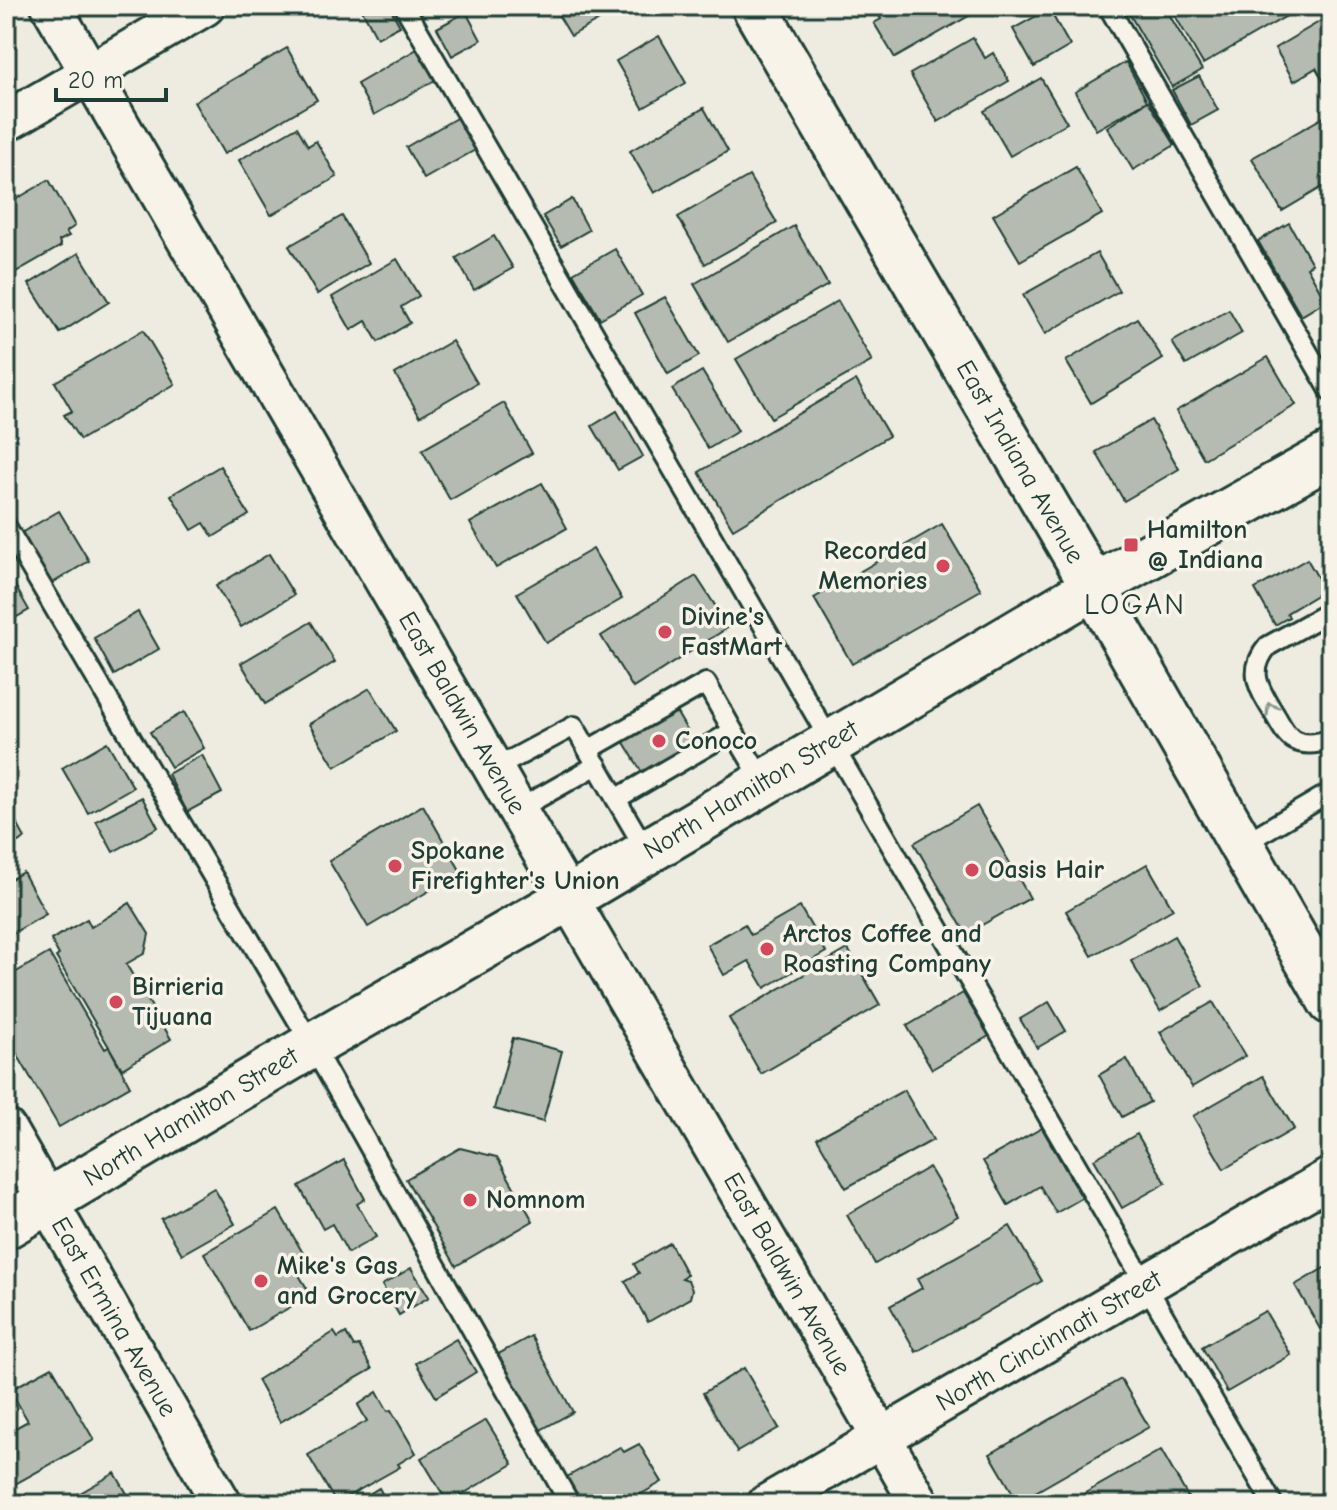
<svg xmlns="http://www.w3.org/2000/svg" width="1337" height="1510" font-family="'Comic Neue',sans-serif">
	<rect width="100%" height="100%" fill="#eeece1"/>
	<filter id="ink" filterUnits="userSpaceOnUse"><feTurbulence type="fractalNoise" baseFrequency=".0125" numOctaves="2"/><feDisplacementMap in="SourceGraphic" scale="16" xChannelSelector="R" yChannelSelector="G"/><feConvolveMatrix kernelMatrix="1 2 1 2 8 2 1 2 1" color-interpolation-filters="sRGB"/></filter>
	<g filter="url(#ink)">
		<g fill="#b5bbb0" stroke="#1f3d34" stroke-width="2">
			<polygon points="360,6 389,6 400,26 377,38"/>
			<polygon points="553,6 623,6 571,36"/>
			<polygon points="874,6 968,6 972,14 895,58 874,23 881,19"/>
			<polygon points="1121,6 1142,6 1126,15"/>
			<polygon points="1146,6 1164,6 1202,70 1172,87 1130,15"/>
			<polygon points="1172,6 1304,6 1203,64 1170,7"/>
			<polygon points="1049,9 1070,46 1034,67 1013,29"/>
			<polygon points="466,12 481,40 452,56 437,28"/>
			<polygon points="1331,15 1331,95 1316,68 1294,81 1275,48"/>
			<polygon points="659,36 686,83 643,108 616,61"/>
			<polygon points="973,38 985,58 993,53 1009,81 938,122 910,74"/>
			<polygon points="287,48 317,100 224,154 194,102"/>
			<polygon points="417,49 435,80 374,115 357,84"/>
			<polygon points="1126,62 1147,101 1096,130 1075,92"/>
			<polygon points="1199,76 1218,110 1191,125 1172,90"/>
			<polygon points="1041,78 1067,123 1010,156 984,111"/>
			<polygon points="1148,101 1175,145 1133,170 1107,127"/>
			<polygon points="704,108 728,151 654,193 630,151"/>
			<polygon points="1329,114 1331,117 1331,182 1282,211 1252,158"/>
			<polygon points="458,117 477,149 424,179 406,147"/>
			<polygon points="297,127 308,146 316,141 337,177 271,215 239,160"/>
			<polygon points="1076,167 1102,214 1020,261 993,215"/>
			<polygon points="749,176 777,223 705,264 678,217"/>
			<polygon points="49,180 75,226 66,232 69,236 59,241 61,246 7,277 6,205"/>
			<polygon points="572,199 589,230 561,246 543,216"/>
			<polygon points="342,216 369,263 317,294 289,246"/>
			<polygon points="1289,223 1312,264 1307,267 1326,301 1301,316 1258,241"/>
			<polygon points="794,226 828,285 728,342 694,284"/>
			<polygon points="494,236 513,268 474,290 456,258"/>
			<polygon points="615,249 642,295 600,319 573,273"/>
			<polygon points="79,253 109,302 60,333 29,284"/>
			<polygon points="1097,253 1119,291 1045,334 1023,295"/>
			<polygon points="397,259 419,296 401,307 410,323 378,342 366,321 351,330 332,297"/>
			<polygon points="665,297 699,356 668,374 635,313"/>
			<polygon points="838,301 872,361 771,418 736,359"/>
			<polygon points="1229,310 1242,333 1186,365 1172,342"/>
			<polygon points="1137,318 1163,359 1091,403 1066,361"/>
			<polygon points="143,330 175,384 80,440 64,415 72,411 55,382"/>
			<polygon points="452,341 477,383 420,416 395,374"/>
			<polygon points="1268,357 1296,405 1204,459 1176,411"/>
			<polygon points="702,371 738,431 708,449 672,389"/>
			<polygon points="856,380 889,436 733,529 699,472"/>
			<polygon points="504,403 532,453 450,500 422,450"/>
			<polygon points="617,411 643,456 618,470 592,426"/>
			<polygon points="1151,420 1179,469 1124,501 1096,452"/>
			<polygon points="220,466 249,515 213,537 204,523 192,530 171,495"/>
			<polygon points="542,483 567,528 496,568 470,523"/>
			<polygon points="59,511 89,561 51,584 21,533"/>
			<polygon points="942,524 981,590 852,664 814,598"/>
			<polygon points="593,549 622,599 546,643 517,593"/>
			<polygon points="269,554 294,595 241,627 216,586"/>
			<polygon points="1307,559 1325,590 1287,613 1289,617 1275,625 1255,589"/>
			<polygon points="9,575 29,610 6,623 6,577"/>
			<polygon points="696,576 729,627 633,688 601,636"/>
			<polygon points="138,612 159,649 114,675 94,638"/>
			<polygon points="311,622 335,662 265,704 241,663"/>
			<polygon points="370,688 396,731 335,767 309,724"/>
			<polygon points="674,708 695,744 643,774 622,739"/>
			<polygon points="184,712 204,748 171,767 150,732"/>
			<polygon points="107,742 133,787 88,813 62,768"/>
			<polygon points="202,755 222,793 187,812 168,774"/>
			<polygon points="142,797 158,827 113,852 96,821"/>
			<polygon points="6,803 25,838 7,848 8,851 6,852"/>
			<polygon points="423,805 461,872 368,927 329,861"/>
			<polygon points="977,806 1030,898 966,934 914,843"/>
			<polygon points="1147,864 1173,909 1092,956 1066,911"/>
			<polygon points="23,872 46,914 6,937 6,882"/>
			<polygon points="130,903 149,934 145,953 126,964 171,1039 122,1069 56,957 59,955 51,940 87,919 91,927"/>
			<polygon points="800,907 826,952 765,988 749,961 724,975 707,945 745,924 751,935"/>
			<polygon points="1174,936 1203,986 1160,1011 1131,961"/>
			<polygon points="848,949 880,1005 761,1074 729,1018"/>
			<polygon points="49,953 105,1049 109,1047 130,1086 59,1127 6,1035 6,978"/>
			<polygon points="963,993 989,1036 932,1069 907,1026"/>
			<polygon points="1049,1002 1066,1031 1037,1048 1020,1019"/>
			<polygon points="1213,1002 1245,1056 1192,1087 1160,1032"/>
			<polygon points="513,1038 562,1051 543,1122 494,1109"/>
			<polygon points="1127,1059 1150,1102 1122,1117 1099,1075"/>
			<polygon points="1263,1076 1294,1129 1224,1169 1193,1116"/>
			<polygon points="904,1090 933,1140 846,1188 817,1138"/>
			<polygon points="1042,1128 1082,1198 1056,1213 1040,1186 1008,1205 983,1161"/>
			<polygon points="1137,1134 1166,1183 1122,1208 1094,1159"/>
			<polygon points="460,1148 497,1157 533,1221 456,1266 406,1179"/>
			<polygon points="344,1160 365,1199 357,1204 376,1237 348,1253 332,1224 323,1229 299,1186"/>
			<polygon points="929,1167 958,1216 875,1264 847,1215"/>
			<polygon points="214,1188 235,1224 182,1254 161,1219"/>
			<polygon points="278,1210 307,1260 294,1267 311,1295 249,1331 204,1253"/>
			<polygon points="1010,1226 1042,1281 916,1352 890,1306 922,1288 917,1279"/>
			<polygon points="670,1243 687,1275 682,1278 688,1280 692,1290 690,1298 648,1322 625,1281 639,1273 634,1264"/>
			<polygon points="1331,1264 1331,1323 1320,1329 1295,1285"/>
			<polygon points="411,1268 429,1297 399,1315 382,1285"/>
			<polygon points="1265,1311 1291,1355 1227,1392 1202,1347"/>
			<polygon points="334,1332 338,1338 346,1333 354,1347 359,1345 372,1369 280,1422 257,1380"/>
			<polygon points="531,1336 573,1412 537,1432 495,1356"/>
			<polygon points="456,1339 476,1372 436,1397 416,1363"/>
			<polygon points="52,1367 94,1440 6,1489 6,1433 28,1421 10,1390"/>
			<polygon points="744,1368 779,1428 737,1452 703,1393"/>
			<polygon points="1121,1379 1149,1427 1018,1502 990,1454"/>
			<polygon points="377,1392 388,1411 391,1410 416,1453 398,1464 400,1467 336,1503 308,1455 367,1421 358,1405"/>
			<polygon points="486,1420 513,1464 448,1503 421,1458"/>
			<polygon points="639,1444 662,1482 624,1504 583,1504 567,1477 620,1447 624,1452"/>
			<polygon points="1161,1450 1188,1497 1176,1504 1066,1504"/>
			<polygon points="115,1473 133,1504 61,1504"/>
			<polygon points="379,1488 388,1504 353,1504"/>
		</g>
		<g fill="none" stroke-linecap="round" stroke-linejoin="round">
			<g stroke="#1f3d34" stroke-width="24">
				<g id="service">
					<polyline points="404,6 1273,1504"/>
					<polyline points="1108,6 1331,392"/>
					<polyline points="6,526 312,1045 570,1504"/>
					<path d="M1331,611L1268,646C1246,672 1260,690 1275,715C1280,723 1285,735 1294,740C1305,746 1320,743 1331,739"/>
					<polyline points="494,769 574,726 588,750"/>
					<polyline points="616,799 588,750 706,683 733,731"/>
					<polyline points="517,810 597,765"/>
					<polyline points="1241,845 1331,792"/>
					<polyline points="647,852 616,799 733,731 764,783"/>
				</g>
			</g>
			<g stroke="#1f3d34" stroke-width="44">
				<g id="minor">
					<polyline points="51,6 920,1504"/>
					<polyline points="6,122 205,6"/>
					<polyline points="6,1129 222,1504"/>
					<polyline points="767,1504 1331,1177"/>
				</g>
			</g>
			<g stroke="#1f3d34" stroke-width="50">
				<polyline id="tertiary" points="754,6 1094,587"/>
			</g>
			<g stroke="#1f3d34" stroke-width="50">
				<polyline id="secondary" points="1094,587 1331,1002"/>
			</g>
			<g stroke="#1f3d34" stroke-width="50">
				<polyline id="primary" points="6,1226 312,1045 569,898 1094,587 1331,454"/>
			</g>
			<use href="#service" stroke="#f7f3e8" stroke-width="18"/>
			<use href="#minor" stroke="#f7f3e8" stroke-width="38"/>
			<use href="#tertiary" stroke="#f7f3e8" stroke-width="44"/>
			<use href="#secondary" stroke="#f7f3e8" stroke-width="44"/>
			<use href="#primary" stroke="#f7f3e8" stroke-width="44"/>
		</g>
		<defs><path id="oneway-chevron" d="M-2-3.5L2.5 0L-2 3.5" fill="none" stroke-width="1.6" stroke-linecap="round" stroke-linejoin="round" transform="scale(2)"/></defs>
		<use stroke="#8b988e" href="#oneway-chevron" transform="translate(1271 708) rotate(-121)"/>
	</g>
	<g fill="#d1495b" stroke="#f7f3e8" stroke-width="3">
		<rect x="1123" y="537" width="16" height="16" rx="4"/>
		<circle cx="943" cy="566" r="8"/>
		<circle cx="665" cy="632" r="8"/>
		<circle cx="659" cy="741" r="8"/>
		<circle cx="395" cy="866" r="8"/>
		<circle cx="972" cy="870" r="8"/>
		<circle cx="767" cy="949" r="8"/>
		<circle cx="116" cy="1002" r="8"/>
		<circle cx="470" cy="1200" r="8"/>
		<circle cx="261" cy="1281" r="8"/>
	</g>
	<g text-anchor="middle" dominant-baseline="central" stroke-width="7" stroke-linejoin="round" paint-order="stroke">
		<g font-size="26" fill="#1f3d34" stroke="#f7f3e8">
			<text transform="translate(1020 462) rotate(60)">East Indiana Avenue</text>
			<text transform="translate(462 713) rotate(60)">East Baldwin Avenue</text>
			<text transform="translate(751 790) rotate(-31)">North Hamilton Street</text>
			<text transform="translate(191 1117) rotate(-31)">North Hamilton Street</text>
			<text transform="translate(787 1274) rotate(60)">East Baldwin Avenue</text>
			<text transform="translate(114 1317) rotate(60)">East Ermina Avenue</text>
			<text transform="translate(1049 1341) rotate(-30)">North Cincinnati Street</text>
		</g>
		<g font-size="26" font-weight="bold" fill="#1f3d34" stroke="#f7f3e8" text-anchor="start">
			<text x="1147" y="530">Hamilton<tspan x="1147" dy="30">@ Indiana</tspan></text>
			<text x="927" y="551" text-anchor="end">Recorded<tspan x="927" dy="30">Memories</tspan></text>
			<text x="681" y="617">Divine's<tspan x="681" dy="30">FastMart</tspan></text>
			<text x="675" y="741">Conoco</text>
			<text x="411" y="851">Spokane<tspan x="411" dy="30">Firefighter's Union</tspan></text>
			<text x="988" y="870">Oasis Hair</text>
			<text x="783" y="934">Arctos Coffee and<tspan x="783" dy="30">Roasting Company</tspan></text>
			<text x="132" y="987">Birrieria<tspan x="132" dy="30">Tijuana</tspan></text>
			<text x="486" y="1200">Nomnom</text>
			<text x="277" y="1266">Mike's Gas<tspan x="277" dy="30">and Grocery</tspan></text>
		</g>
		<g font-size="30" letter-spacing="2" fill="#1f3d34" stroke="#f7f3e8">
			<text x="1135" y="604">LOGAN</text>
		</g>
	</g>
	<rect width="1337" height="1510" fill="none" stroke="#f7f3e8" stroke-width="32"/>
	<rect x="16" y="16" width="1305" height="1478" fill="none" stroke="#1f3d34" stroke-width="3" filter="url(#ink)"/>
	<path d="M56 88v12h110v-12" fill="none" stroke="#1f3d34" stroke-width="4"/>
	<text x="68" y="88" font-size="24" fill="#1f3d34" stroke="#f7f3e8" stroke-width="6" paint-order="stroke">20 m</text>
</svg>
